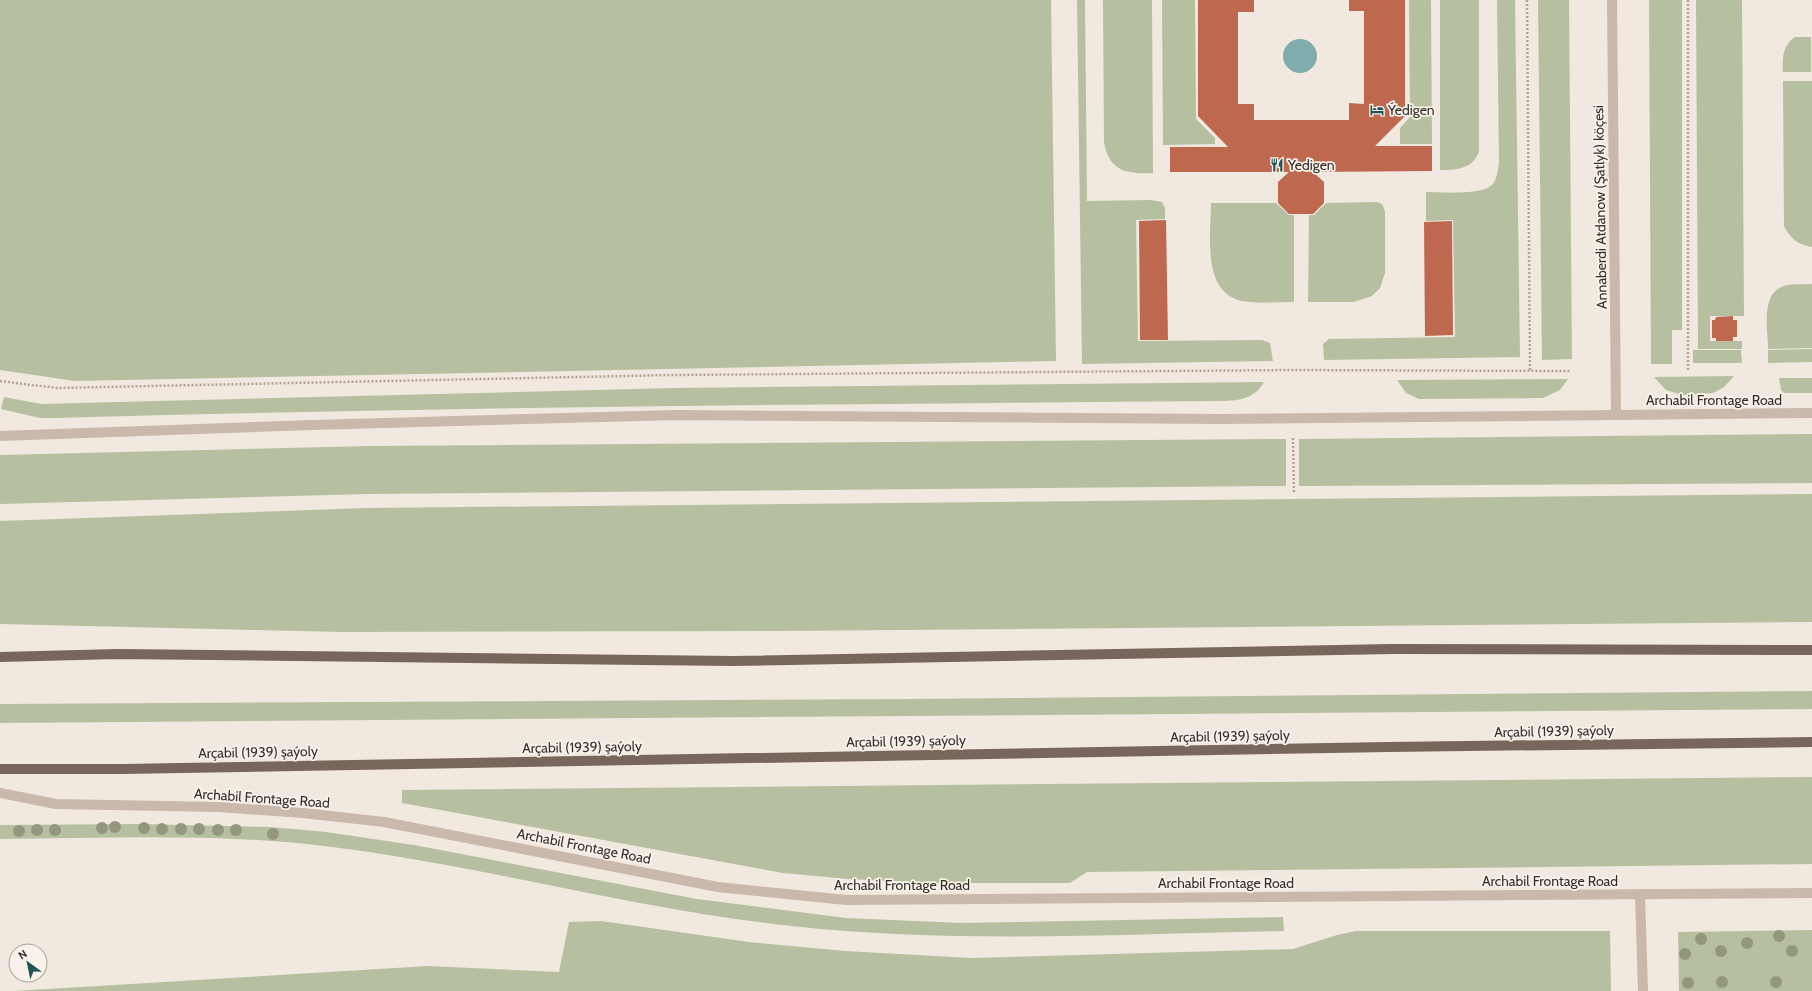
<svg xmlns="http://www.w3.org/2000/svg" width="1812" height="991" font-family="Cabin,sans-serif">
	<rect width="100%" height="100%" fill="#f1e8df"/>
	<g fill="#b6c0a0">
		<polygon points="0,0 1051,0 1056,361 75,381 0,370"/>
		<polygon points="1077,0 1085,0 1087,201 1151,200 1162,202 1165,208 1165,219 1136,220 1138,341 1262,340 1270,343 1273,361 1082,364"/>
		<path d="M1103,0H1152L1153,173C1127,174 1110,172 1104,143Z"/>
		<polygon points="1162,0 1195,0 1196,119 1215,138 1215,144 1163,145"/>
		<polygon points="1409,0 1431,0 1432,144 1400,144 1400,128 1410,117"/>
		<path d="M1440,0H1479V151C1473,169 1457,170 1440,170Z"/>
		<path d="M1497,0H1515L1520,357L1324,360L1323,344L1329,339L1455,337L1453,220L1426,221V192C1441,192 1482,196 1493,184C1497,178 1498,170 1499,163Z"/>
		<polygon points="1538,0 1569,0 1572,359 1542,360"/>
		<polygon points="1649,0 1682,0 1682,330 1672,330 1672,364 1651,364"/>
		<polygon points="1696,0 1742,0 1744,316 1710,316 1710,341 1742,341 1742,349 1698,349"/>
		<path d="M1795,37H1811V72H1783C1782,58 1783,45 1795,37Z"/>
		<path d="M1783,81H1812V247C1798,245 1790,238 1784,226Z"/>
		<polygon points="1377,202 1382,204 1385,211 1385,273 1380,288 1372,296 1354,302 1308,302 1309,215 1314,215 1326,203"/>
		<path d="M1211,203H1276L1289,215H1294V302C1277,302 1258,304 1242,301C1201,292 1211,234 1211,203Z"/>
		<path d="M1812,284V348L1768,349C1768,330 1760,293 1784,286C1792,283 1803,285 1812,284Z"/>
		<polygon points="1812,349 1812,362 1768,363 1768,350"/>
		<polygon points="1693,350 1741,350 1742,363 1693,363"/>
		<polygon points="1734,376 1724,387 1713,393 1682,395 1666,390 1654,377"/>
		<polygon points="1779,378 1812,378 1812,393 1784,393 1781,390"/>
		<polygon points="1568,379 1560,390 1543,398 1419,399 1406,393 1397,380"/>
		<path d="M1264,382C1256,397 1242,400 1226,401C836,404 446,407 56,418H40L1,409L4,397L41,404L674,388Z"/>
		<polygon points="1812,434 1812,483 1299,486 1299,439"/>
		<polygon points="1286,439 1286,486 367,494 0,504 0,455 369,446"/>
		<polygon points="1812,494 1812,622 779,631 344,632 0,624 0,521 366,508"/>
		<polygon points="1812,691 1812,709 0,723 0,704 913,699"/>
		<polygon points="1812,777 1812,864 1087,872 1070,883 936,883 848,879 783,873 402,803 402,790"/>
		<path d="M141,824L270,827L326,832L414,845L697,899L846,918L961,923L1283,917L1284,931C1119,934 954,944 791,926C634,909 481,865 324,846C217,833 108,838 0,839V825Z"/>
		<polygon points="601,921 749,942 845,951 971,958 1293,949 1337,935 1356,931 1610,931 1611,991 14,991 428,966 559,972 569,922"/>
		<polygon points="1812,930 1812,991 1679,991 1678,932"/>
	</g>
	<circle fill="#80acad" cx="1300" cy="56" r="17"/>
	<g fill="#be6850">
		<polygon points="1198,0 1254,0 1254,12 1238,12 1238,104 1254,104 1254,120 1349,120 1349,103 1364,104 1364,11 1349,11 1349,0 1405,0 1405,116 1375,146 1432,146 1432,171 1313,172 1324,182 1324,203 1313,214 1289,214 1278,203 1278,182 1289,172 1170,172 1170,147 1228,147 1198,116"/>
		<polygon points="1166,220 1168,340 1140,340 1139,221"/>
		<polygon points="1452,221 1453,335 1425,336 1424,222"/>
		<polygon points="1733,316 1733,320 1737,320 1737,337 1733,337 1733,341 1716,341 1716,338 1712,338 1712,320 1715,320 1716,317"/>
	</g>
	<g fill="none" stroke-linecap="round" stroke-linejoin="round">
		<g stroke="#b5a296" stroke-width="2.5" stroke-dasharray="2 2" stroke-linecap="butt">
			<polyline points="1527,0 1530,371"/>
			<polyline points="1688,0 1688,371"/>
			<polyline points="0,381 57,388 671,375 1292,370 1570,371"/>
			<polyline points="1293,438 1294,494"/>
		</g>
		<g stroke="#c9b8ab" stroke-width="10">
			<polyline points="0,793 56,804 219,807 303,813 384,822 718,887 846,900 1812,893"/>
			<polyline points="1640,894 1643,991"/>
		</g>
		<g stroke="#c9b8ab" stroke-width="10">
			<polyline points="1612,0 1616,414"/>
			<polyline points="0,436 312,425 676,415 1222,419 1812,413"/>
		</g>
		<g stroke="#78655c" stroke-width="10">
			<polyline points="0,657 118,654 734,661 1392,649 1812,650"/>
			<polyline points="0,769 123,769 1388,747 1812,742"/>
		</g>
	</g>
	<g fill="#94977e">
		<circle cx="115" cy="827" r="6"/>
		<circle cx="102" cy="828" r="6"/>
		<circle cx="144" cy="828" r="6"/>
		<circle cx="162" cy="829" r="6"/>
		<circle cx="181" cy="829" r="6"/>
		<circle cx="199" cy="829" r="6"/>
		<circle cx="37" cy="830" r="6"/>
		<circle cx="55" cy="830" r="6"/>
		<circle cx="218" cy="830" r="6"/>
		<circle cx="236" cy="830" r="6"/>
		<circle cx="19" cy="831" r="6"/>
		<circle cx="273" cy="834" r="6"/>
		<circle cx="1779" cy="936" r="6"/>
		<circle cx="1701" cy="939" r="6"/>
		<circle cx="1747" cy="943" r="6"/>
		<circle cx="1721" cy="951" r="6"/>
		<circle cx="1792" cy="951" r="6"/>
		<circle cx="1685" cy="954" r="6"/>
		<circle cx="1722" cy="982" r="6"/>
		<circle cx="1776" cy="982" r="6"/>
		<circle cx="1688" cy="983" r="6"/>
	</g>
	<defs>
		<g id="hotel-bare" transform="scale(1.08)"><path d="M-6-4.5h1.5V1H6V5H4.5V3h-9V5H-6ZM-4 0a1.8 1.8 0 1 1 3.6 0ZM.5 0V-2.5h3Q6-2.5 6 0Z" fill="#225456" stroke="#f9f2eb" stroke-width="2.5" paint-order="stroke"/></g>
		<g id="restaurant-bare" transform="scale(1.08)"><path d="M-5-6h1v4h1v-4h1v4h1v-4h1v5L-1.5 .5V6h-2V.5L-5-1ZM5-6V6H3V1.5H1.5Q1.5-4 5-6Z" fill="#225456" stroke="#f9f2eb" stroke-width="2.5" paint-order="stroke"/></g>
	</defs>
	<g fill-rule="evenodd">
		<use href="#hotel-bare" x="1377" y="110"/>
		<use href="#restaurant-bare" x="1277" y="165"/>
	</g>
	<g text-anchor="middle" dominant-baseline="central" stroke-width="3.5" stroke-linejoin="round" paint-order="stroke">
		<g font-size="14" fill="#372e2a" stroke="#f9f2eb" text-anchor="start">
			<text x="1388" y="110">Ýedigen</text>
			<text x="1288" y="165">Yedigen</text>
		</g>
		<g font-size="14" fill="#372e2a" stroke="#f9f2eb">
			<text transform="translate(1600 207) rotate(-91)">Annaberdi Atdanow (Şatlyk) köçesi</text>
			<text x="1714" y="400">Archabil Frontage Road</text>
			<text transform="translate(1554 731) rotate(-1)">Arçabil (1939) şaýoly</text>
			<text transform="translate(1230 736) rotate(-1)">Arçabil (1939) şaýoly</text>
			<text transform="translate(906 741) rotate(-1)">Arçabil (1939) şaýoly</text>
			<text transform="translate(582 747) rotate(-1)">Arçabil (1939) şaýoly</text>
			<text transform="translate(258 752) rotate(-1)">Arçabil (1939) şaýoly</text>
			<text transform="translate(262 798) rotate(4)">Archabil Frontage Road</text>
			<text transform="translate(584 846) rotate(11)">Archabil Frontage Road</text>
			<text x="1550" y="881">Archabil Frontage Road</text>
			<text x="1226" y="883">Archabil Frontage Road</text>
			<text x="902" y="885">Archabil Frontage Road</text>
		</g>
	</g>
	<g transform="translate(28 963) rotate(327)"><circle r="19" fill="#f9f2eb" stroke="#aba49e"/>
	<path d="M0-3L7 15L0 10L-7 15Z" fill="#225456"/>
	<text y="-6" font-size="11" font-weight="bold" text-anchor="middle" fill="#372e2a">N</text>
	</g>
</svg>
